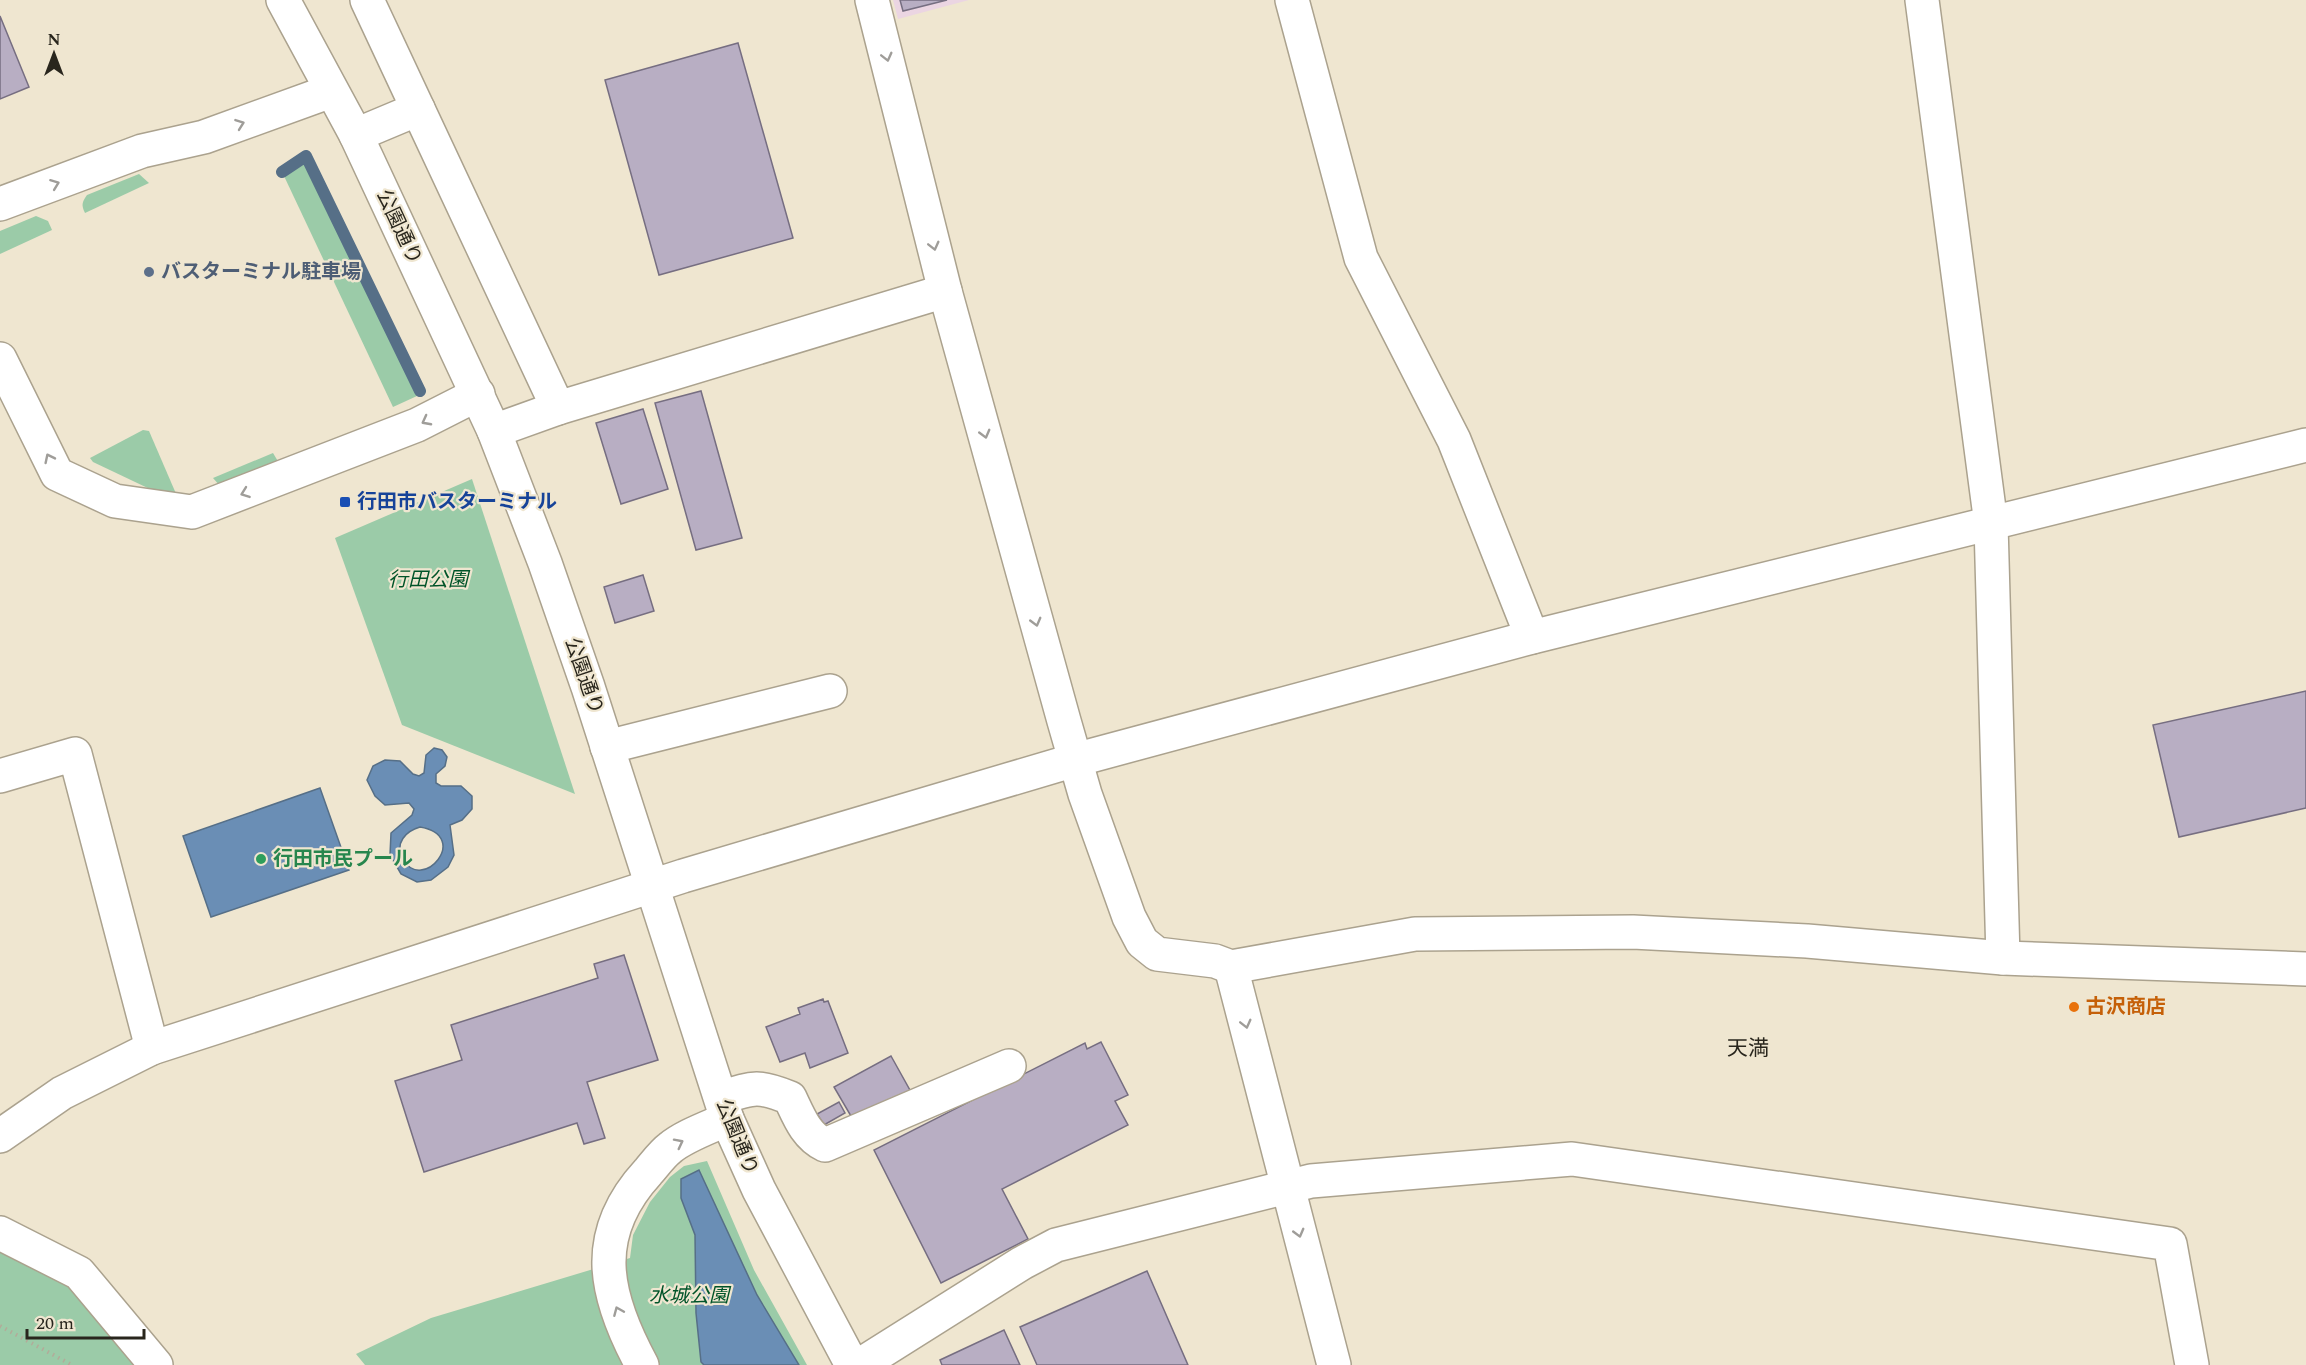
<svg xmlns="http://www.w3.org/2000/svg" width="2306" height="1365" font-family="Spectral,'Noto Sans JP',serif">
	<rect width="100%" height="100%" fill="#efe6d0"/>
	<polygon fill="#ebd5e2" points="893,0 969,0 898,19"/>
	<g fill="#9bcba8">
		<polygon points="306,163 417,396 393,407 284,176"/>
		<path d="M139,174L149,183L85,213C81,205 82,202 87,195Z"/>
		<polygon points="36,216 48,221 52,230 0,254 0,231"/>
		<polygon points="143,430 149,431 177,496 173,500 93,462 90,458"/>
		<polygon points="273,453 279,463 220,486 213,478"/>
		<polygon points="472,479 575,794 402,725 335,538"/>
		<polygon points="707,1161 754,1270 807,1365 365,1365 356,1354 431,1318 630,1258 633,1235 650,1202 670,1177 684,1166"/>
		<polygon points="0,1249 71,1286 138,1365 0,1365"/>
	</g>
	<g fill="#6a8eb5" stroke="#566f87" stroke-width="1.5" fill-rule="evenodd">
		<path d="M434,748L442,750L447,757L445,766L436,774V783L441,786H461L472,796V809L462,820L450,825L454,855L448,867L431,880L417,882L401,874L390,855L391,833L412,815L414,809L409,803L385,805L375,796L367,780L373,766L385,760L400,761L413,774L419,776L424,773L426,755ZM420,827C472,836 422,894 403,859C394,843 406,831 420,827Z"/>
		<polygon points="320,788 349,870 211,917 183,836"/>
		<polygon points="699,1170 757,1295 799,1365 704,1365 701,1362 696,1313 695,1235 681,1198 681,1179"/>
	</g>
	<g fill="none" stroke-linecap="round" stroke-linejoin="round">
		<polyline stroke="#566f87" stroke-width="12" points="282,172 306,156 420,391"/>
	</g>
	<g fill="#b8aec3" stroke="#766e81" stroke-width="1.5">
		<polygon points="900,0 947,0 903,11"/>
		<polygon points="0,16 29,87 0,99"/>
		<polygon points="738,43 793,238 659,275 605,80"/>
		<polygon points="701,391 742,538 696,550 655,403"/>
		<polygon points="643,409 668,489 621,504 596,423"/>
		<polygon points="643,575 654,611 615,623 604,587"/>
		<polygon points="2306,691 2306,808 2179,837 2153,725"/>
		<polygon points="624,955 658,1060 587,1082 605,1138 584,1144 577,1123 424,1172 395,1081 462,1060 451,1025 598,978 594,964"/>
		<polygon points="823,999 824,1002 828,1001 848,1053 810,1068 805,1053 780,1062 766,1027 800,1014 798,1008"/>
		<polygon points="1101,1042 1128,1095 1115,1101 1128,1125 1002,1189 1028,1239 941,1283 874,1150 1085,1043 1087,1049"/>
		<polygon points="891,1056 911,1092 855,1123 834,1087"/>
		<polygon points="839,1102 845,1113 824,1125 817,1114"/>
		<polygon points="1147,1271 1188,1365 1037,1365 1020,1327"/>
		<polygon points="1004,1330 1020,1365 942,1365 940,1360"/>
	</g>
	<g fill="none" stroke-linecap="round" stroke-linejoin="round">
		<g stroke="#aba28e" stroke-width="36">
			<g id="minor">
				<polyline points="283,0 356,135 494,431 545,563 588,687 727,1119 759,1190 852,1365"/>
				<polyline points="872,0 945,291 1064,721 1085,794 1129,917 1142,942 1157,954 1215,961 1231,967 1415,934 1633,932 1807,941 2003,958 2306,969"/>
				<polyline points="1292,0 1361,258 1454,440 1532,637"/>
				<polyline points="1922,0 1991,524 2003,958"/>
				<polyline points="418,109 558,408"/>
				<polyline points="356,135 418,109 367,0"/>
				<polyline points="0,204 142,151 204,137 331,91"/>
				<polyline points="0,359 57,474 115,501 192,512 417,425 478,394"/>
				<polyline points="494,431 558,408 945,291"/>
				<polyline points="607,747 830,691"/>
				<polyline points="0,776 75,754 152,1048"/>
				<polyline points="1231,967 1334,1365"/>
				<path d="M721,1098C754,1087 758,1085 790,1098C799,1117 806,1136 825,1145L1009,1066"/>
				<polyline points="0,1136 62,1093 152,1048 683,876 1075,760 1532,637 2306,445"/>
				<polyline points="0,1233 79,1273 156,1365"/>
				<path d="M642,1365C604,1295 590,1235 648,1172C655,1164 662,1154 670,1148C684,1136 710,1127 727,1119"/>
				<polyline points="860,1365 1022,1263 1056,1245 1311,1181 1572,1159 2170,1244 2192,1365"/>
			</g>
		</g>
		<polyline stroke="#b2ab99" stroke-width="4" stroke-dasharray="1.5 4.5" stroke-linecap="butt" points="0,1326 72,1365"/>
		<use href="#minor" stroke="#fff" stroke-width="33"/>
	</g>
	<defs><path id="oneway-chevron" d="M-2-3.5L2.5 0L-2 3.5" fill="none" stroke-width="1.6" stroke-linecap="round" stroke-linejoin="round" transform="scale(1.5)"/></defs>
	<g stroke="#9f9d99">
		<use href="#oneway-chevron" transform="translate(887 57) rotate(76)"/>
		<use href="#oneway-chevron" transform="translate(240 124) rotate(-20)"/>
		<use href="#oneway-chevron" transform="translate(55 184) rotate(-21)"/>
		<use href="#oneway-chevron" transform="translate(934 246) rotate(76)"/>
		<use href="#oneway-chevron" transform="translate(426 421) rotate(152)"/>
		<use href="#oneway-chevron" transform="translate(985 434) rotate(75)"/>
		<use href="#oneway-chevron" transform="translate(49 458) rotate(-116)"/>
		<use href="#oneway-chevron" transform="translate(245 493) rotate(160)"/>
		<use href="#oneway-chevron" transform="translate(1036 622) rotate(75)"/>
		<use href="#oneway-chevron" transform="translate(1246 1024) rotate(76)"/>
		<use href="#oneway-chevron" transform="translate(679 1143) rotate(-27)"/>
		<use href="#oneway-chevron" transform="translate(1299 1233) rotate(75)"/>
		<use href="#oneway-chevron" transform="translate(618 1311) rotate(-113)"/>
	</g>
	<circle fill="#5c6f8a" stroke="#efe6d0" stroke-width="2" cx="149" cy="272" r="6"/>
	<rect fill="#1a4fb4" stroke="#efe6d0" stroke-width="2" x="339" y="496" width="12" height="12" rx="3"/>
	<circle fill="#2e9e5b" stroke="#efe6d0" stroke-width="2" cx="261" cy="859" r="6"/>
	<circle fill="#e8710a" stroke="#efe6d0" stroke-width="2" cx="2074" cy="1007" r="6"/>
	<g text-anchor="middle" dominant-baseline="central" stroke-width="4.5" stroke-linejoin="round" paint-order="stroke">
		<g font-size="20" fill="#29261d" stroke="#efe6d0">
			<text transform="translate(399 227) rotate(65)">公園通り</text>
			<text transform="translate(584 676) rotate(71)">公園通り</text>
			<text transform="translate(737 1137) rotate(68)">公園通り</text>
		</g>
		<g font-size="20" font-weight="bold" fill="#4e5e75" stroke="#efe6d0" text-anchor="start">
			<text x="161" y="272">バスターミナル駐車場</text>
		</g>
		<g font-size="20" font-weight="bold" fill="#164399" stroke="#efe6d0" text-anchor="start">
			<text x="357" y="502">行田市バスターミナル</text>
		</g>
		<g font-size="20" font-style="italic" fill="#005429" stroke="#efe6d0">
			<text x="428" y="580">行田公園</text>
			<text x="689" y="1296">水城公園</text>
		</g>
		<g font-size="20" font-weight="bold" fill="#27864d" stroke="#efe6d0" text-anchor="start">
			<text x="273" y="859">行田市民プール</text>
		</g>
		<g font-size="20" font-weight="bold" fill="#c56008" stroke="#efe6d0" text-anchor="start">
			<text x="2086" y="1007">古沢商店</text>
		</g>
		<g font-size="21" fill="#29261d" stroke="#efe6d0">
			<text x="1748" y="1049">天満</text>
		</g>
	</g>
	<g transform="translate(54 54)" stroke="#efe6d0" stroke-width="4.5" paint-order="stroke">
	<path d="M0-4.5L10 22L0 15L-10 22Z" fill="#29261d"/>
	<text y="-9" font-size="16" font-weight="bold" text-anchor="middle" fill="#29261d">N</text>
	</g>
	<path d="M27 1329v9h117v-9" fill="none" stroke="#29261d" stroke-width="3"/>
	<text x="36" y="1329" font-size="18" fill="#29261d" stroke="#efe6d0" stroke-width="4.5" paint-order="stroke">20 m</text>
</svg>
